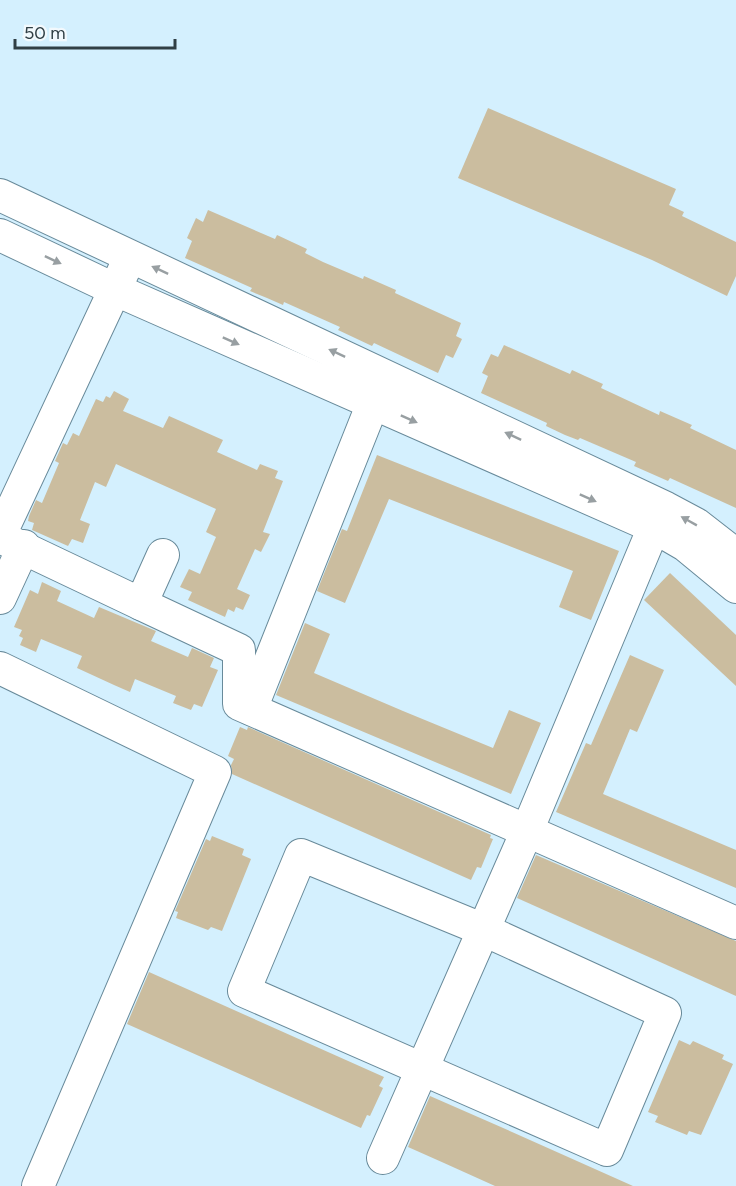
<svg xmlns="http://www.w3.org/2000/svg" width="736" height="1186" font-family="Figtree,sans-serif">
	<rect width="100%" height="100%" fill="#d4f0fe"/>
	<g fill="#cbbd9f">
		<polygon points="488,108 676,189 669,205 684,212 682,216 736,242 736,276 727,296 652,260 458,178"/>
		<polygon points="208,210 275,239 277,235 307,249 305,253 323,262 363,279 364,276 396,290 395,293 461,323 456,336 462,339 453,358 446,355 438,373 374,343 372,346 338,330 340,327 284,302 283,305 267,298 250,291 252,288 185,258 192,241 187,238 196,218 203,222"/>
		<polygon points="504,345 570,374 572,370 585,376 603,384 601,388 659,415 660,411 692,425 690,428 736,450 736,508 670,478 668,481 634,466 636,462 580,438 578,440 565,435 546,426 547,423 481,393 488,376 482,373 491,354 498,357"/>
		<polygon points="114,391 129,399 123,411 163,428 169,416 223,440 217,452 257,470 260,464 278,471 275,478 283,481 263,532 270,534 261,552 255,549 237,589 250,595 243,610 236,607 234,612 228,609 225,617 188,600 192,592 180,587 189,569 200,574 207,558 216,537 206,532 216,509 116,464 106,487 95,482 80,520 90,524 83,543 72,539 68,546 32,530 34,523 28,521 29,516 36,500 42,503 59,463 55,461 63,443 67,445 73,433 79,436 96,399 103,402 106,396 110,398"/>
		<polygon points="377,455 619,551 591,620 559,607 573,571 389,499 345,603 317,591 342,529 347,531"/>
		<polygon points="670,573 736,635 736,686 644,600"/>
		<polygon points="42,582 61,591 57,601 94,618 99,607 156,631 151,641 188,657 192,648 214,658 210,667 218,670 202,707 194,704 191,710 173,703 176,696 135,679 130,692 114,685 77,668 82,656 41,639 36,652 20,645 23,638 19,636 22,630 14,627 30,590 38,594"/>
		<polygon points="305,623 330,634 314,673 403,711 493,748 509,710 541,723 511,794 276,695"/>
		<polygon points="630,655 664,670 637,732 630,729 603,794 736,850 736,888 556,812 586,743 591,745"/>
		<polygon points="240,727 247,730 248,727 491,835 490,838 493,839 481,868 477,867 471,880 232,774 231,765 234,759 228,756"/>
		<polygon points="212,836 244,849 242,855 251,859 222,931 211,927 208,930 176,918 178,912 175,911 206,839 210,841"/>
		<polygon points="536,855 736,941 736,996 517,898"/>
		<polygon points="149,972 384,1077 379,1086 383,1088 370,1116 367,1115 361,1128 127,1024"/>
		<polygon points="679,1040 690,1045 693,1041 724,1055 722,1059 733,1064 701,1135 689,1131 687,1135 655,1122 658,1116 648,1112"/>
		<polygon points="430,1096 512,1132 633,1186 495,1186 444,1163 408,1147"/>
	</g>
	<g fill="none" stroke-linecap="round" stroke-linejoin="round">
		<g stroke="#688a9a" stroke-width="34">
			<g id="minor">
				<polyline points="0,195 666,508 696,524 736,555"/>
				<polyline points="0,235 116,290 654,527 685,545 736,587"/>
				<polyline points="0,535 124,270"/>
				<polyline points="0,537 141,604 163,555"/>
				<polyline points="0,598 24,546"/>
				<polyline points="141,604 239,650 239,704 736,923"/>
				<polyline points="0,668 215,772 38,1186"/>
				<polyline points="251,709 373,403"/>
				<polygon points="301,855 484,930 665,1013 607,1150 244,991"/>
				<polyline points="383,1158 527,831 654,527"/>
			</g>
		</g>
		<use href="#minor" stroke="#fff" stroke-width="32"/>
	</g>
	<defs><path id="oneway-solid" d="M-6-.8H1V-3.2L6.5 0L1 3.2V.8H-6Z" transform="scale(1.5)"/></defs>
	<g fill="#989fa2">
		<use href="#oneway-solid" transform="translate(53 260) rotate(25)"/>
		<use href="#oneway-solid" transform="translate(160 270) rotate(-155)"/>
		<use href="#oneway-solid" transform="translate(231 341) rotate(24)"/>
		<use href="#oneway-solid" transform="translate(337 353) rotate(-155)"/>
		<use href="#oneway-solid" transform="translate(409 419) rotate(24)"/>
		<use href="#oneway-solid" transform="translate(513 436) rotate(-155)"/>
		<use href="#oneway-solid" transform="translate(588 498) rotate(24)"/>
		<use href="#oneway-solid" transform="translate(689 521) rotate(-151)"/>
	</g>
	<path d="M15 39v9h160v-9" fill="none" stroke="#303f45" stroke-width="3"/>
	<text x="24" y="39" font-size="18" fill="#303f45" stroke="#f2f9fd" stroke-width="4.5" paint-order="stroke">50 m</text>
</svg>
